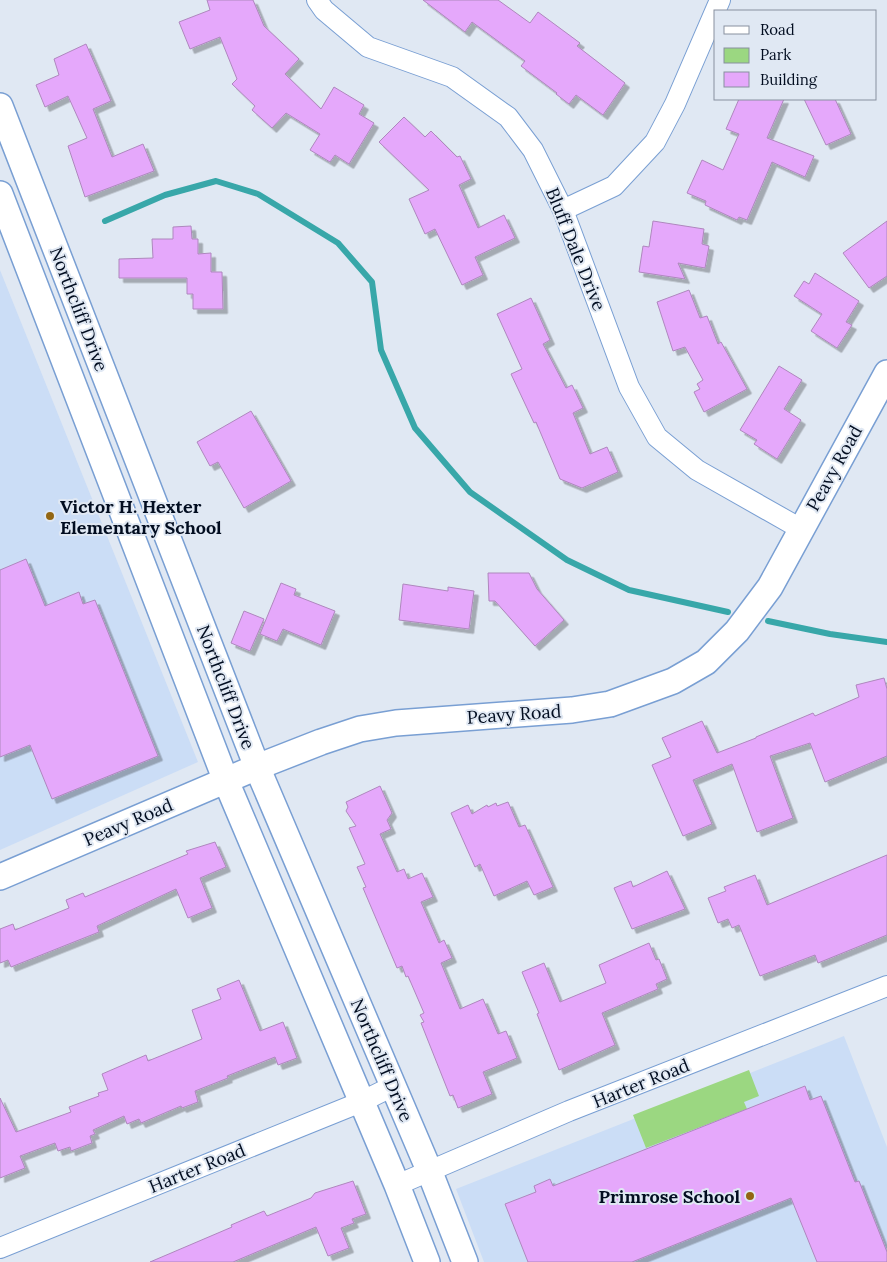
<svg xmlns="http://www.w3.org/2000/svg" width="887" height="1262" font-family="Lora,serif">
	<defs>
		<filter id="shadow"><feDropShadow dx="4.5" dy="4.5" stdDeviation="0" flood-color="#0004"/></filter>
	</defs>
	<rect width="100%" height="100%" fill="#e0e8f3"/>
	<g fill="#cbddf6">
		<polygon points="0,270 198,762 0,850"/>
		<polygon points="844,1036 887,1147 887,1262 484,1262 456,1189"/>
	</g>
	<polygon fill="#9bd781" points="749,1070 759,1096 744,1102 747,1109 646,1148 633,1115"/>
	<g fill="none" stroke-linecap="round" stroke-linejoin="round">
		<g stroke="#38a7a9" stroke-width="6">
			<polyline points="105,221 165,195 216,181 258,194 338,243 372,282 381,350 415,428 470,492 567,560 629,590 728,612"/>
			<polyline points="768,621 830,634 887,642"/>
		</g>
	</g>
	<g fill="#e5a8fb" stroke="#ae87bd" filter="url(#shadow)">
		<polygon points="207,0 253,0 264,26 299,59 285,74 321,109 334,87 364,105 359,114 374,123 349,164 335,155 330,162 310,150 320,134 286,113 272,128 252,110 255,106 232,84 237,79 220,37 190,49 179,22 210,10"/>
		<polygon points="423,0 498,0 530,23 538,12 580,43 577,46 625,83 603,115 576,95 569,104 556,94 557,93 521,66 525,61 472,22 465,32"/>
		<polygon points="86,44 111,101 93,109 112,157 143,144 154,171 85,197 68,146 87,138 68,96 45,107 36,85 59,75 54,59"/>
		<polygon points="739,99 784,99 767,138 814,156 805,177 772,162 747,220 739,217 737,220 705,205 706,201 687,193 702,160 723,170 739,134 726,129"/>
		<polygon points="804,99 835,99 851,134 826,145"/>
		<polygon points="404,117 425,137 431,131 457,157 460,156 471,179 459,185 478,228 504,215 515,238 475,257 483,275 462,285 435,229 425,234 409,199 429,190 379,142"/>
		<polygon points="653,221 704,229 702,244 709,246 705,268 678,263 685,279 639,272 643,246 649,247"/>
		<polygon points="887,221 887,276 869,288 843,253"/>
		<polygon points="191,226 192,239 198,239 198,254 211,253 211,272 222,272 223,309 193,309 193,294 187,294 187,278 119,278 119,259 153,258 152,239 173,239 173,227"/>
		<polygon points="815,273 859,301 846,322 852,325 837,348 811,331 822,314 794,296 804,281 809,284"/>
		<polygon points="689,290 700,318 707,316 718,344 721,342 747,389 704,412 694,392 700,389 697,384 703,380 685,347 673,351 657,302"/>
		<polygon points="531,298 550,340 543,344 566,388 572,385 583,408 573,413 590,454 607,447 618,472 582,488 560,479 536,422 534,423 511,374 522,369 497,314"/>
		<polygon points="779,366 802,380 784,409 801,420 777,459 754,444 757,440 740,430"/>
		<polygon points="251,411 291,481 244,508 218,462 210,466 197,442"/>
		<polygon points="26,559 45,606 79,592 83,604 95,600 158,756 52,799 30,745 0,757 0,570"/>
		<polygon points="488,573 529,573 537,589 564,620 535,646 495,601 489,601"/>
		<polygon points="281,583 296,589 294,595 335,611 321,645 283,629 277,641 260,634"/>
		<polygon points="403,584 448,591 448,587 474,591 469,629 399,620"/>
		<polygon points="244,611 264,619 250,651 231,643"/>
		<polygon points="884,678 887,689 887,756 825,782 810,743 770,756 793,818 757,832 732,764 693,780 712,824 683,836 652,765 671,757 662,738 702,721 717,753 756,738 756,737 813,713 815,716 859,697 856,685"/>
		<polygon points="380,786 392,813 387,820 391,829 380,834 397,872 404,869 408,879 422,873 433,897 421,902 439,943 444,940 452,958 441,963 460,1009 483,999 498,1034 506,1031 517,1058 483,1072 492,1094 458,1108 453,1095 450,1096 421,1023 424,1022 420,1015 424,1013 408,976 406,977 402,966 397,968 363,888 366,887 357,867 365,864 349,828 356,826 346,811 348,807 346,802"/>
		<polygon points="508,802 519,827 525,825 553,887 534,895 527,881 494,896 480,864 475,867 451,813 468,805 472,814 487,805 488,807 496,803 497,806"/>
		<polygon points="215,842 226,867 200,878 212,908 188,918 176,889 97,926 99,932 11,967 8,960 0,963 0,929 13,924 15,930 69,908 66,900 83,893 85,897 188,854 186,851"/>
		<polygon points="887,855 887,935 818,963 815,955 760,976 739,925 732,928 728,919 718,923 708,898 726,891 724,887 755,875 767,905"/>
		<polygon points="667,871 685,909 632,929 614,888 631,881 633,887"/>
		<polygon points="649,943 656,960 659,959 667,979 656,984 658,989 602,1013 615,1045 559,1070 537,1014 539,1013 522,972 544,963 560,1002 606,983 599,965"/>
		<polygon points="239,980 260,1031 283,1022 297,1058 278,1065 275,1057 227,1076 228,1078 195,1091 198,1102 182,1108 181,1106 141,1123 139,1119 127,1124 124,1116 93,1130 95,1134 90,1136 92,1143 71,1151 70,1147 58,1151 55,1143 20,1156 25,1168 0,1178 0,1098 16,1132 71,1112 69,1107 99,1096 98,1093 108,1090 102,1074 146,1055 148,1061 202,1039 192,1010 221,999 217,989"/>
		<polygon points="805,1086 810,1100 821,1096 855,1182 859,1181 887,1252 887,1262 817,1262 791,1198 632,1262 528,1262 505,1204 536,1192 534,1186 550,1179 553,1186"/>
		<polygon points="353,1181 366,1214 352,1219 354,1223 341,1228 349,1248 328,1256 316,1227 233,1262 150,1262 232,1227 231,1225 264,1211 267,1216 311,1198 315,1193"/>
	</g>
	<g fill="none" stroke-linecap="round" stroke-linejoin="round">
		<g stroke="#799fd3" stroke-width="22">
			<g id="minor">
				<polyline points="317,0 324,10 368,47 452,77 508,117 533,150 563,210 629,387 657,437 697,470 801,529"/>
				<polyline points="563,210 614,186 655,142 675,104 720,0"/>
				<polyline points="397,1185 569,1111 887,986"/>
				<polyline points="0,1248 361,1102 393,1086"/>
			</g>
		</g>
		<g stroke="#799fd3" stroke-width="28">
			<g id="tertiary">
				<polyline points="0,106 257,767 429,1170 465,1262"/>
				<polyline points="0,194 226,781 397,1185 427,1262"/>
				<polyline points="0,877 257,767 321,742 360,729 396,723 572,710 610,704 673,681 706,662 737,631 770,587 887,373"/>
			</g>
		</g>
		<use href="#minor" stroke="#fff" stroke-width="20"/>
		<use href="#tertiary" stroke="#fff" stroke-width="25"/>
	</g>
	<g fill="#936612" stroke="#e0e8f3" stroke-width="2">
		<circle cx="50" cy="516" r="5"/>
		<circle cx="750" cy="1196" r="5"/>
	</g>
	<g text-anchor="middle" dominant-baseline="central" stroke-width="4" stroke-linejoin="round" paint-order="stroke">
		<g font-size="18" fill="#020d20" stroke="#e0e8f3">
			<text transform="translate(576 249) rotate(68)">Bluff Dale Drive</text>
			<text transform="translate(79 309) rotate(69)">Northcliff Drive</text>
			<text transform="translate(834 468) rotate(-61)">Peavy Road</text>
			<text transform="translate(226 687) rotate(69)">Northcliff Drive</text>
			<text transform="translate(514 714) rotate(-4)">Peavy Road</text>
			<text transform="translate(128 822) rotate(-23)">Peavy Road</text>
			<text transform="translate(382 1060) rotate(67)">Northcliff Drive</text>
			<text transform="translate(641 1083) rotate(-22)">Harter Road</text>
			<text transform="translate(197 1168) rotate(-22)">Harter Road</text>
		</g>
		<g font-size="18" font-weight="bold" fill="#020d20" stroke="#e0e8f3" text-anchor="start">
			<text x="60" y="506">Victor H. Hexter<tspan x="60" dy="21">Elementary School</tspan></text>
			<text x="740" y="1196" text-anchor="end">Primrose School</text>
		</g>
	</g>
	<rect x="714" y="10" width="162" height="90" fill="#e0e8f3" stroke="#87909f"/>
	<rect x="724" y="26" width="25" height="8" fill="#ffffff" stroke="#87909f"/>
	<text x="760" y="35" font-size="15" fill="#020d20">Road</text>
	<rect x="724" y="48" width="25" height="15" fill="#9bd781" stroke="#87909f"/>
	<text x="760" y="60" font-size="15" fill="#020d20">Park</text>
	<rect x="724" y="72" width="25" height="15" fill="#e5a8fb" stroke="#87909f"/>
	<text x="760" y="85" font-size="15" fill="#020d20">Building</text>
</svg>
